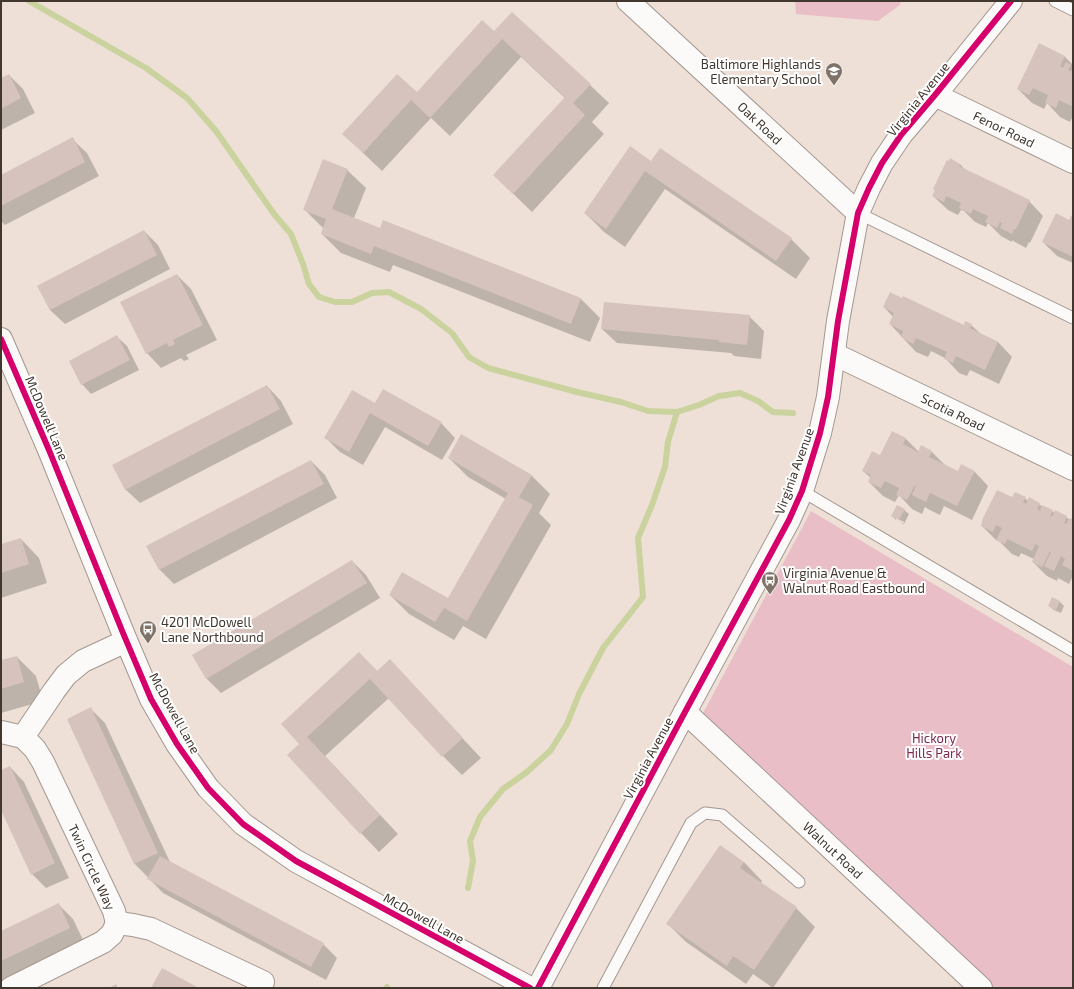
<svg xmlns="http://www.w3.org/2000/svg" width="1074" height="989" font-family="'Exo 2',sans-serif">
	<rect width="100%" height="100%" fill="#eee0d6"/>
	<g fill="#e9bec7">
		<polygon points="795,1 901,1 900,5 878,21 796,14"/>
		<polygon points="811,511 1073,667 1073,988 988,988 702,715"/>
	</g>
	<g fill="#0003">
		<polygon points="494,32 590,85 609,103 592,122 604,134 532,212 494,175 565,98 521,57 450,136 431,118 382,171 362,152 417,93"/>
		<polygon points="1039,45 1065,57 1073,65 1073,116 1070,122 1060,117 1047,103 1044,109 1032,103 1018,89"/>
		<polygon points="9,75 23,89 35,113 1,130 1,79"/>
		<polygon points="72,139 87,153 99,176 5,225 1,221 1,176"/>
		<polygon points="651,162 791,239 810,258 796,279 665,189 625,247 604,232 585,213"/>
		<polygon points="960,164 966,171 1029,201 1043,216 1030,243 1029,242 1026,248 1015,242 1012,240 1012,242 1001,236 988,223 986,227 975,222 964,211 961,210 958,215 948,210 933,196"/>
		<polygon points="347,170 366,188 354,218 381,229 384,221 581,299 600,318 590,342 393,265 390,272 341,253 322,234 324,229 304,209"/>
		<polygon points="1073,215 1073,263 1057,256 1043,242 1070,221"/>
		<polygon points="144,231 158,245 170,269 65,324 50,310 38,286"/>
		<polygon points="177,275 191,289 217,340 186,355 189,359 184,361 181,358 161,368 147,353"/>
		<polygon points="884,307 964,326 971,325 981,334 998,342 1012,357 999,384 970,370 967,376 959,373 945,358 931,351 928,357 916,352 890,324 893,317"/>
		<polygon points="749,316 764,331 761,359 734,356 731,353 617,343 602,329"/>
		<polygon points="117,337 127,346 139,370 91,394 82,384"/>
		<polygon points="267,386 281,401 293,424 140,503 125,489"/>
		<polygon points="375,405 441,423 455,438 442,460 385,427 363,465 340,452 326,438"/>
		<polygon points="905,438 919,452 932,452 946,466 958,473 974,471 988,486 972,520 944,506 940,515 928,509 925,507 922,514 912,509 899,495 895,502 883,496 869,482 871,478 863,471"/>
		<polygon points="449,458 531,475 550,494 539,513 551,525 486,639 463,626 454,640 409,614 390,595 449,600 506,499 468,477"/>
		<polygon points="311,461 325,475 337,498 174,584 159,569"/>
		<polygon points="1025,498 1028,501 1039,504 1043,507 1052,511 1055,513 1066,517 1070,520 1073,520 1073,576 1069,584 1058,578 1057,581 1047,576 1033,562 1034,559 1021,553 1019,557 1012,554 1000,542 996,540 982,526 1013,499"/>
		<polygon points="904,510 909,514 904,524 897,520 903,524 904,522 896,518 896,520 892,516"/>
		<polygon points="21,539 39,558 47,583 1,598 1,545"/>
		<polygon points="352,561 366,575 380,598 221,693 207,679 193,656"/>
		<polygon points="1053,598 1060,602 1064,606 1061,613 1054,610 1049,606"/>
		<polygon points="359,653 378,672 408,680 481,758 462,775 443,756 389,698 325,756 398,834 379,852 361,833 300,744"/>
		<polygon points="17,657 36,676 43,701 1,713 1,662"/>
		<polygon points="91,709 105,723 170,862 323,944 337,958 326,980 163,893 135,864"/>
		<polygon points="10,767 24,782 69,878 46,888 32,874 1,808 1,772"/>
		<polygon points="744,862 762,881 761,884 796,908 815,927 773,988 753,974 746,984 686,942 667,923"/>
		<polygon points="58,904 73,919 84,942 1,983 1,932"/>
	</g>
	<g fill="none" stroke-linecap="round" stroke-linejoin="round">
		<g stroke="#cad29e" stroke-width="6">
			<polyline points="29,1 146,68 187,98 216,131 274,214 291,234 303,264 309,284 319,297 335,302 352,302 372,293 389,292 421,309 452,333 469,357 488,368 577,392 621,402 648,411 677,412 699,405 719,396 740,393 758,401 773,412 793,413"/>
			<polyline points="468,888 473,861 470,841 480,817 503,789 527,772 551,750 567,724 579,694 603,648 643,597 638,538 652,505 665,467 668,442 677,412"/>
			<polyline points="386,988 387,987"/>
		</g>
	</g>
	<g fill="#d7c3bd">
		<polygon points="512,12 591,84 573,103 585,115 513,194 493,175 565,97 502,39 430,118 411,100 363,153 342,134 397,74 417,92 482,20 494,31"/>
		<polygon points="1039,43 1065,56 1060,66 1063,68 1066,62 1071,65 1068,70 1073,72 1073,107 1059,100 1056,108 1045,103 1048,95 1033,88 1029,95 1017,89"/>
		<polygon points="9,74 21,98 1,109 1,78"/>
		<polygon points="73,137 85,162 1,206 1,175"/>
		<polygon points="630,146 651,161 660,148 792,238 776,261 645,171 606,229 584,213"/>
		<polygon points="950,158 960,164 959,166 1030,200 1016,229 1014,229 1012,234 1000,228 1002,223 1000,222 997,228 985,222 988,216 973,209 971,214 959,208 961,203 946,196 944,202 932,196 935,190 933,189 947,160 949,161"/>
		<polygon points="323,159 348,169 332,209 380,228 383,220 581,298 571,324 374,246 371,254 321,234 326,219 303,210"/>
		<polygon points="1056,213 1069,220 1073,213 1073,257 1042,242"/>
		<polygon points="144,230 157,255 50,310 37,286"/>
		<polygon points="177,274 203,325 173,340 175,344 169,347 167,343 146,354 120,302"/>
		<polygon points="890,292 902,298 903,296 964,325 965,321 972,324 970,328 998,342 985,370 956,356 953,363 944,359 947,352 916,338 913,344 901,337 903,331 889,324 894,313 883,307"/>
		<polygon points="604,302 750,315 747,345 719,342 719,340 601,329"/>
		<polygon points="117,335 130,360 81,385 69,361"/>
		<polygon points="267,385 280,409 125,490 112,465"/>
		<polygon points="383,389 442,422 428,446 370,413 349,452 324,438 352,390 375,403"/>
		<polygon points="892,431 906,438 903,444 918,452 921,445 932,451 929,457 958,471 961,464 975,471 957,506 930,493 926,502 912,495 916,486 915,485 907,500 896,495 899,488 885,481 881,488 868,482 871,475 862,471 872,451 880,455"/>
		<polygon points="461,434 532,475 519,497 533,505 467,621 444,608 435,622 389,595 402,572 448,598 508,493 448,458"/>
		<polygon points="311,460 324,484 159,570 146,546"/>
		<polygon points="997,490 1012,497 1015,492 1026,497 1023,502 1026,504 1029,497 1040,503 1037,509 1040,511 1042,505 1053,510 1050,516 1052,517 1055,510 1067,516 1064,523 1066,524 1070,518 1073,519 1073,571 1062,565 1065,559 1061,556 1054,571 1044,566 1051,552 1050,551 1042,567 1032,562 1039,546 1035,544 1032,551 1007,539 1005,544 996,540 1002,528 996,525 993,532 981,526 983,518"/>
		<polygon points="897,505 905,509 899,520 891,516"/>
		<polygon points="21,538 29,564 1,573 1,544"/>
		<polygon points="352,560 367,583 206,679 192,655"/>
		<polygon points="1052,597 1060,601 1056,610 1048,606"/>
		<polygon points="359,652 377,671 390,659 463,738 442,757 370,679 307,737 380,815 360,834 287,755 299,744 281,724"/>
		<polygon points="17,656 24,682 1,689 1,660"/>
		<polygon points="91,707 158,853 134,864 67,719"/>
		<polygon points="10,766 55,863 31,875 1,810 1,770"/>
		<polygon points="720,845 744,862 740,868 797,907 754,970 733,956 727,966 666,924"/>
		<polygon points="160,856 324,943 311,967 147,879"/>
		<polygon points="59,903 70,928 1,961 1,931"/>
		<polygon points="162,968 199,988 151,988"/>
		<polygon points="116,984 118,988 109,988"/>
	</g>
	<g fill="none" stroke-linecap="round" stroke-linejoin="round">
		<g stroke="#a29790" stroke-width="13">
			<g id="lane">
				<polyline points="1055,1 1073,10"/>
				<polyline points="858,213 1073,318"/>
				<polyline points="802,491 1073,651"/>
				<polyline points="603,988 691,823 705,813 722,815 799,882"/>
			</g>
		</g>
		<g stroke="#a29790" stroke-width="24">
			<g id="street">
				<polyline points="628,1 858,213"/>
				<polyline points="935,95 1073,162"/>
				<polyline points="834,354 1073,469"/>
				<polyline points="126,641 83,661 66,675 54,691 23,737 35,749 43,762 114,911 117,923 133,925 151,929 263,982"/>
				<polyline points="685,712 981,988"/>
				<polyline points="1,732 23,737"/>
				<polyline points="11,988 103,942 112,934 117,923"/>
			</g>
		</g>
		<g stroke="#a29790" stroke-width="24">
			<g id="secondary">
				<polyline points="1,339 49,450 123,633 151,699 177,744 208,788 243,824 296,861 530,988"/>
				<polyline points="538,988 685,712 789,520 802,491 820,433 828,397 838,321 858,213 869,188 882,163 901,135 935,95 1011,1"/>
			</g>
		</g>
		<use href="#lane" stroke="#fcfaf9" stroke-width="11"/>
		<use href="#street" stroke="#fcfaf9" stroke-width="22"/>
		<use href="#secondary" stroke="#fcfaf9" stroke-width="22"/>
		<g stroke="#fff" stroke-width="8">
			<g id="cycleway">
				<polyline points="1,339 49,450 123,633 151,699 177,744 208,788 243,824 296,861 530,988"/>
				<polyline points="538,988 685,712 789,520 802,491 820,433 828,397 838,321 858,213 869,188 882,163 901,135 935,95 1011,1"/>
			</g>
		</g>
		<use href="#cycleway" stroke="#d6006c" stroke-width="6"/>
	</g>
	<defs>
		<g id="school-pin" transform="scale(0.9)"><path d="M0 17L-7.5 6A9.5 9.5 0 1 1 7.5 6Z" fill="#7e7269" stroke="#fff"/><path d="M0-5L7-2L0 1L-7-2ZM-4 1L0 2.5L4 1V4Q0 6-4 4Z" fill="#fff"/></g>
		<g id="bus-pin" transform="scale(0.9)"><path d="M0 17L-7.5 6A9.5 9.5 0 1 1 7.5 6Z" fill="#7e7269" stroke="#fff"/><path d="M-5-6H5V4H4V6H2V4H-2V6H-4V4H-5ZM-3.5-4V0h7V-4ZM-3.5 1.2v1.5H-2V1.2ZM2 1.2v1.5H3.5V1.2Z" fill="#fff"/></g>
	</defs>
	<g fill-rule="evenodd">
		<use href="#school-pin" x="834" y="71"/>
		<use href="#bus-pin" x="770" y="580"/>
		<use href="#bus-pin" x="148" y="629"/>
	</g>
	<g text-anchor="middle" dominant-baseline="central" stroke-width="4" stroke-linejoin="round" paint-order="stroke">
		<g font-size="13" fill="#41372f" stroke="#fff" text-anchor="start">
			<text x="821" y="64" text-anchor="end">Baltimore Highlands<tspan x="821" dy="15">Elementary School</tspan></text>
			<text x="783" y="573">Virginia Avenue &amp;<tspan x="783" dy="15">Walnut Road Eastbound</tspan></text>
			<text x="161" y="622">4201 McDowell<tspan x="161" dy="15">Lane Northbound</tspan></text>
		</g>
		<g font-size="13" fill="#41372f" stroke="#fff">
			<text transform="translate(918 99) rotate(-51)">Virginia Avenue</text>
			<text transform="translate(760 123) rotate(43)">Oak Road</text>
			<text transform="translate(1004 129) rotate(26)">Fenor Road</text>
			<text transform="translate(953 412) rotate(26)">Scotia Road</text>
			<text transform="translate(47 418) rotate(67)">McDowell Lane</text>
			<text transform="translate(794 471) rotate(-70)">Virginia Avenue</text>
			<text transform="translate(175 713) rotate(61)">McDowell Lane</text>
			<text transform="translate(648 758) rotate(-62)">Virginia Avenue</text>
			<text transform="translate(833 850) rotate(43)">Walnut Road</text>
			<text transform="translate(92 867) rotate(65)">Twin Circle Way</text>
			<text transform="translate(424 918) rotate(29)">McDowell Lane</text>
		</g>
		<g font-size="13" fill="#7e2950" stroke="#fff">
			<text x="934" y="738">Hickory<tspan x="934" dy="15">Hills Park</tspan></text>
		</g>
	</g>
	<rect width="1074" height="989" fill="none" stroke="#41372f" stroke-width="4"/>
</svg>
